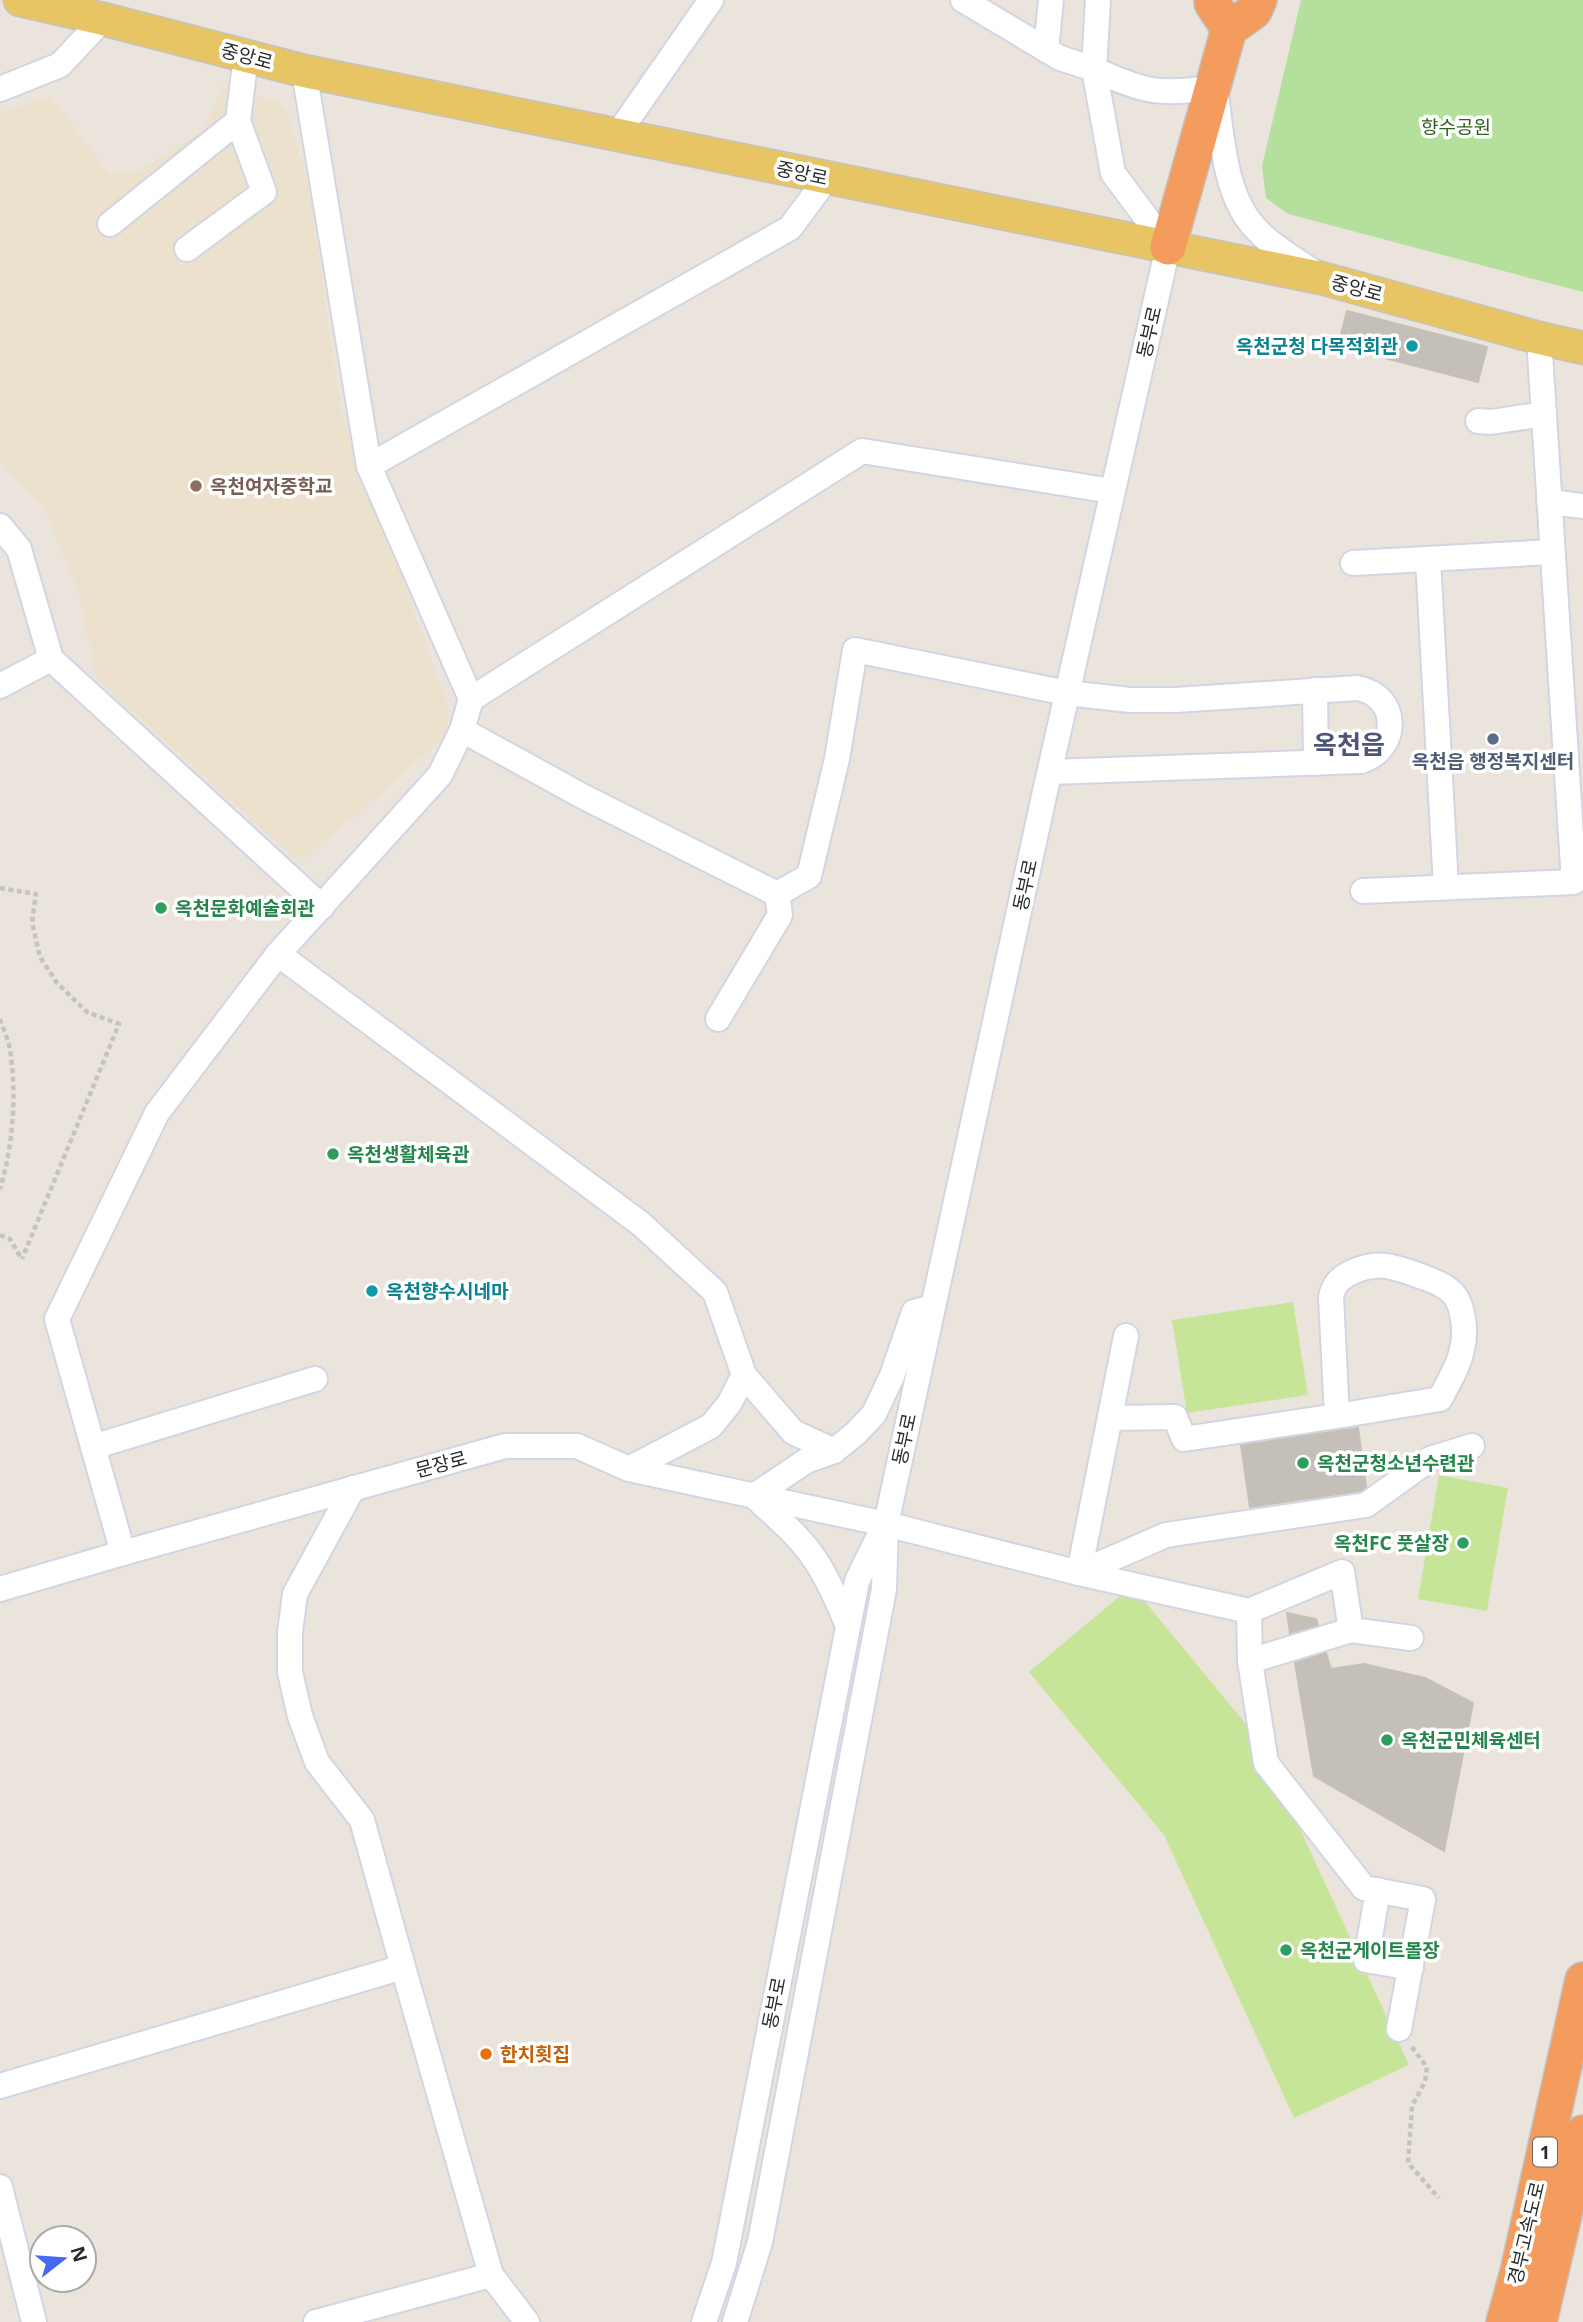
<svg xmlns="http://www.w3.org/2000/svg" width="1583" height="2322" font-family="'Noto Sans','Noto Sans KR',sans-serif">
	<rect width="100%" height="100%" fill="#ebe4dd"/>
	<polygon fill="#ece1cd" points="222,87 275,101 286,110 310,187 328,325 343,417 448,704 448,733 375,799 306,857 295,858 97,679 78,590 45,511 0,461 0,112 51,96 109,174 141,170 204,130"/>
	<polygon fill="#b5df9c" points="1301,0 1583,0 1583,292 1288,214 1266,198 1262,166"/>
	<g fill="#c7e598">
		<polygon points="1293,1302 1308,1395 1187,1413 1172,1320"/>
		<polygon points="1439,1475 1508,1488 1487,1611 1418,1599"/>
		<polygon points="1132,1586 1259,1740 1409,2065 1294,2118 1164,1835 1029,1672"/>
	</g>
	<g fill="#c4bfb8" stroke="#c6c0b6" stroke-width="2">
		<polygon points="1347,311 1487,347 1478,382 1338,346"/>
		<polygon points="1358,1428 1366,1487 1360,1491 1250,1507 1241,1445"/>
		<polygon points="1287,1613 1316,1619 1318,1625 1290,1633"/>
		<polygon points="1326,1653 1331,1669 1364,1664 1425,1678 1473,1703 1444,1851 1314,1776 1295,1663"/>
	</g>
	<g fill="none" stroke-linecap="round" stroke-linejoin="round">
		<g stroke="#d2d5e2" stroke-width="28">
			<g id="minor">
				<path d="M1098,0L1094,69C1143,92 1161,96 1215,87C1222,133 1223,197 1258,231C1274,248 1296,260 1315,273"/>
				<polyline points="1046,50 1051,0"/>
				<polyline points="0,89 60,65 103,19"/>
				<polyline points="617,135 711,0"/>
				<polyline points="110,224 238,121 246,56"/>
				<polyline points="187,249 264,192 238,121"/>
				<polyline points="1478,421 1491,422 1544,414"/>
				<polyline points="369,466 790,228 827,178"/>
				<polyline points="1549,502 1583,506"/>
				<polyline points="0,526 19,549 51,659"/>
				<polyline points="1428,559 1446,887"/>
				<polyline points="1353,563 1552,552"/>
				<polyline points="0,686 51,659 322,907"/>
				<polyline points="1315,690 1316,763"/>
				<polyline points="471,699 862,451 1112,491"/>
				<polyline points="462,730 584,797 777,894"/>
				<polyline points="1363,891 1574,882 1539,338"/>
				<polyline points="278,954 641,1224 715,1292 744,1375 793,1432 834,1451"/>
				<path d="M718,1019L780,915L777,894L809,876L837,759L855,650L1067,693L1130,700H1176L1357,688C1399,695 1401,748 1361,761L1050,772"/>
				<path d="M1110,1418L1175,1417L1184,1439L1337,1416L1331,1297C1334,1284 1339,1279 1350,1273C1379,1259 1395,1267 1423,1277C1436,1282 1451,1287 1458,1301C1464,1314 1466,1335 1462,1349C1459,1366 1448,1383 1440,1399L1337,1416"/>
				<polyline points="93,1447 315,1379"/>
				<polyline points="629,1469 711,1426 729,1404 744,1375"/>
				<polyline points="754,1496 806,1461 834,1451 856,1433 874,1414 892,1376 914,1312 932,1307"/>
				<path d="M754,1496C775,1516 800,1536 816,1561C829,1581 839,1604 848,1626"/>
				<polyline points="123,1553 57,1319 157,1113 278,954 440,775 462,730 471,699 369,466 304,71"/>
				<polyline points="1079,1573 1166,1535 1366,1505 1430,1459 1472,1446"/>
				<polyline points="1079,1573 1126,1336"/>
				<polyline points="0,1589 123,1553 505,1446 577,1446 629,1469 886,1524 1079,1573 1249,1611 1342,1572 1351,1630 1411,1638"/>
				<polyline points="1249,1611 1250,1661 1266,1763 1364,1888 1423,1899 1399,2029"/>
				<polyline points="1250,1661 1351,1630"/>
				<polyline points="1378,1890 1366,1960 1411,1968"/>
				<polyline points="403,1967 491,2275 527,2322"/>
				<polyline points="0,2086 403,1967 362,1820 317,1762 300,1716 290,1672 290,1632 295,1594 353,1488"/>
				<polyline points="0,2187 34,2322"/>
				<polyline points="316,2322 491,2275"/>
				<polyline points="704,2322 724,2263 857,1581 882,1530"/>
				<polyline points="735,2322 760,2242 884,1589 886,1524 1044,796 1168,247 1113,173 1094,69 1060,58 963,0"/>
			</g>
		</g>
		<g stroke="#c3c3c3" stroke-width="35">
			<polyline id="major" points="20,0 103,19 304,71 1321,278 1539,338 1583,348"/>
		</g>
		<g stroke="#c3c3c3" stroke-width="38">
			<g id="highway">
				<polyline points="1212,0 1212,3 1229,29"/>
				<polyline points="1168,247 1229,29 1254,11 1259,0"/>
				<polyline points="1504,2322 1518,2272 1583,1980"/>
				<polyline points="1539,2322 1583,2133"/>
			</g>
		</g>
		<g stroke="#c3c3c3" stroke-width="4.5" stroke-dasharray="5 3.5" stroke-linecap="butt">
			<polyline points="0,888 36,894 32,922 40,957 57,983 87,1012 119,1024 22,1259"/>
			<path d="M0,1019C3,1029 9,1040 10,1050C17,1095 13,1146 0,1189"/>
			<polyline points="0,1235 10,1239 21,1258"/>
			<polyline points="1412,2047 1427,2067 1425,2082 1412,2106 1408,2163 1439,2198"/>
		</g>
		<use href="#minor" stroke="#fff" stroke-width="24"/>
		<use href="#major" stroke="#e8c564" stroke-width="32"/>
		<use href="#highway" stroke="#f49b5e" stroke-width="35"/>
	</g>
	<g fill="#0f9aa8" stroke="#fff" stroke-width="2.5">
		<circle cx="1412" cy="346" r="7"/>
		<circle cx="372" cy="1291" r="7"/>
	</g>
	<circle fill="#8d6e63" stroke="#fff" stroke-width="2.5" cx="196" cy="486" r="7"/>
	<circle fill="#5c6f8a" stroke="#fff" stroke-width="2.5" cx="1493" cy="739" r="7"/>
	<g fill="#2e9e5b" stroke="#fff" stroke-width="2.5">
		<circle cx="161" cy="908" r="7"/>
		<circle cx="333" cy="1154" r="7"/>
		<circle cx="1303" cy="1463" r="7"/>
		<circle cx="1463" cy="1543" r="7"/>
		<circle cx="1387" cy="1740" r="7"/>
		<circle cx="1286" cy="1950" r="7"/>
	</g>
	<circle fill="#e8710a" stroke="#fff" stroke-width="2.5" cx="486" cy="2054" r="7"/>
	<g text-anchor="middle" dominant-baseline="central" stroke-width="7" stroke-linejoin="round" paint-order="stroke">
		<rect fill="#fff" stroke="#6a6a6a" stroke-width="2" x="1533" y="2137.5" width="24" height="29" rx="5"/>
		<g font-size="18" font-weight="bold" fill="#2a2a2a">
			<text x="1545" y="2152">1</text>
		</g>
		<g font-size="19" fill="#2a2a2a" stroke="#fff">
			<text transform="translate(247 56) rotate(15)">중앙로</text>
			<text transform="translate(802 173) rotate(12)">중앙로</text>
			<text transform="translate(1357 288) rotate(15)">중앙로</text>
			<text transform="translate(1149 332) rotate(-77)">동부로</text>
			<text transform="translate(1025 885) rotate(-78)">동부로</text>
			<text transform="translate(904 1439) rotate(-78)">동부로</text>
			<text transform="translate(441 1464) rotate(-15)">문장로</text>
			<text transform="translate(774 2003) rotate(-79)">동부로</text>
			<text transform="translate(1526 2233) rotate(-77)">경부고속도로</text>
		</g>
		<g font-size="19" fill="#2e621e" stroke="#fff">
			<text x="1456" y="127">향수공원</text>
		</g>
		<g font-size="19" font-weight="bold" fill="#0d838f" stroke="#fff" text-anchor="end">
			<text x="1398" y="346">옥천군청 다목적회관</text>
			<text x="386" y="1291" text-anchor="start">옥천향수시네마</text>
		</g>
		<g font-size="19" font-weight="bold" fill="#785e54" stroke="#fff" text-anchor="start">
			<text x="210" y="486">옥천여자중학교</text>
		</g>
		<g font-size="19" font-weight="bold" fill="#4e5e75" stroke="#fff">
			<text x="1493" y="761">옥천읍 행정복지센터</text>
		</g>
		<g font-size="19" font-weight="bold" fill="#27864d" stroke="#fff" text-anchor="start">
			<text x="175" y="908">옥천문화예술회관</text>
			<text x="347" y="1154">옥천생활체육관</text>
			<text x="1317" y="1463">옥천군청소년수련관</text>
			<text x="1449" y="1543" text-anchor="end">옥천FC 풋살장</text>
			<text x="1401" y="1740">옥천군민체육센터</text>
			<text x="1300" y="1950">옥천군게이트볼장</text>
		</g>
		<g font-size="19" font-weight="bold" fill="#c56008" stroke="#fff" text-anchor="start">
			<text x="500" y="2054">한치횟집</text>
		</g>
		<g font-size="26" font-weight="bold" fill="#4d5678" stroke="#fff">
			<text x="1349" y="744">옥천읍</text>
		</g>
	</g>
	<g transform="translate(63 2259) rotate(73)"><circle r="33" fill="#ffffff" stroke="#aaaaaa" stroke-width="2"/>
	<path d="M0-5L12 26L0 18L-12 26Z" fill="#466aef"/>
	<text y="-10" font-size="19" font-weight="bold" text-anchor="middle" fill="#2a2a2a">N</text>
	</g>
</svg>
